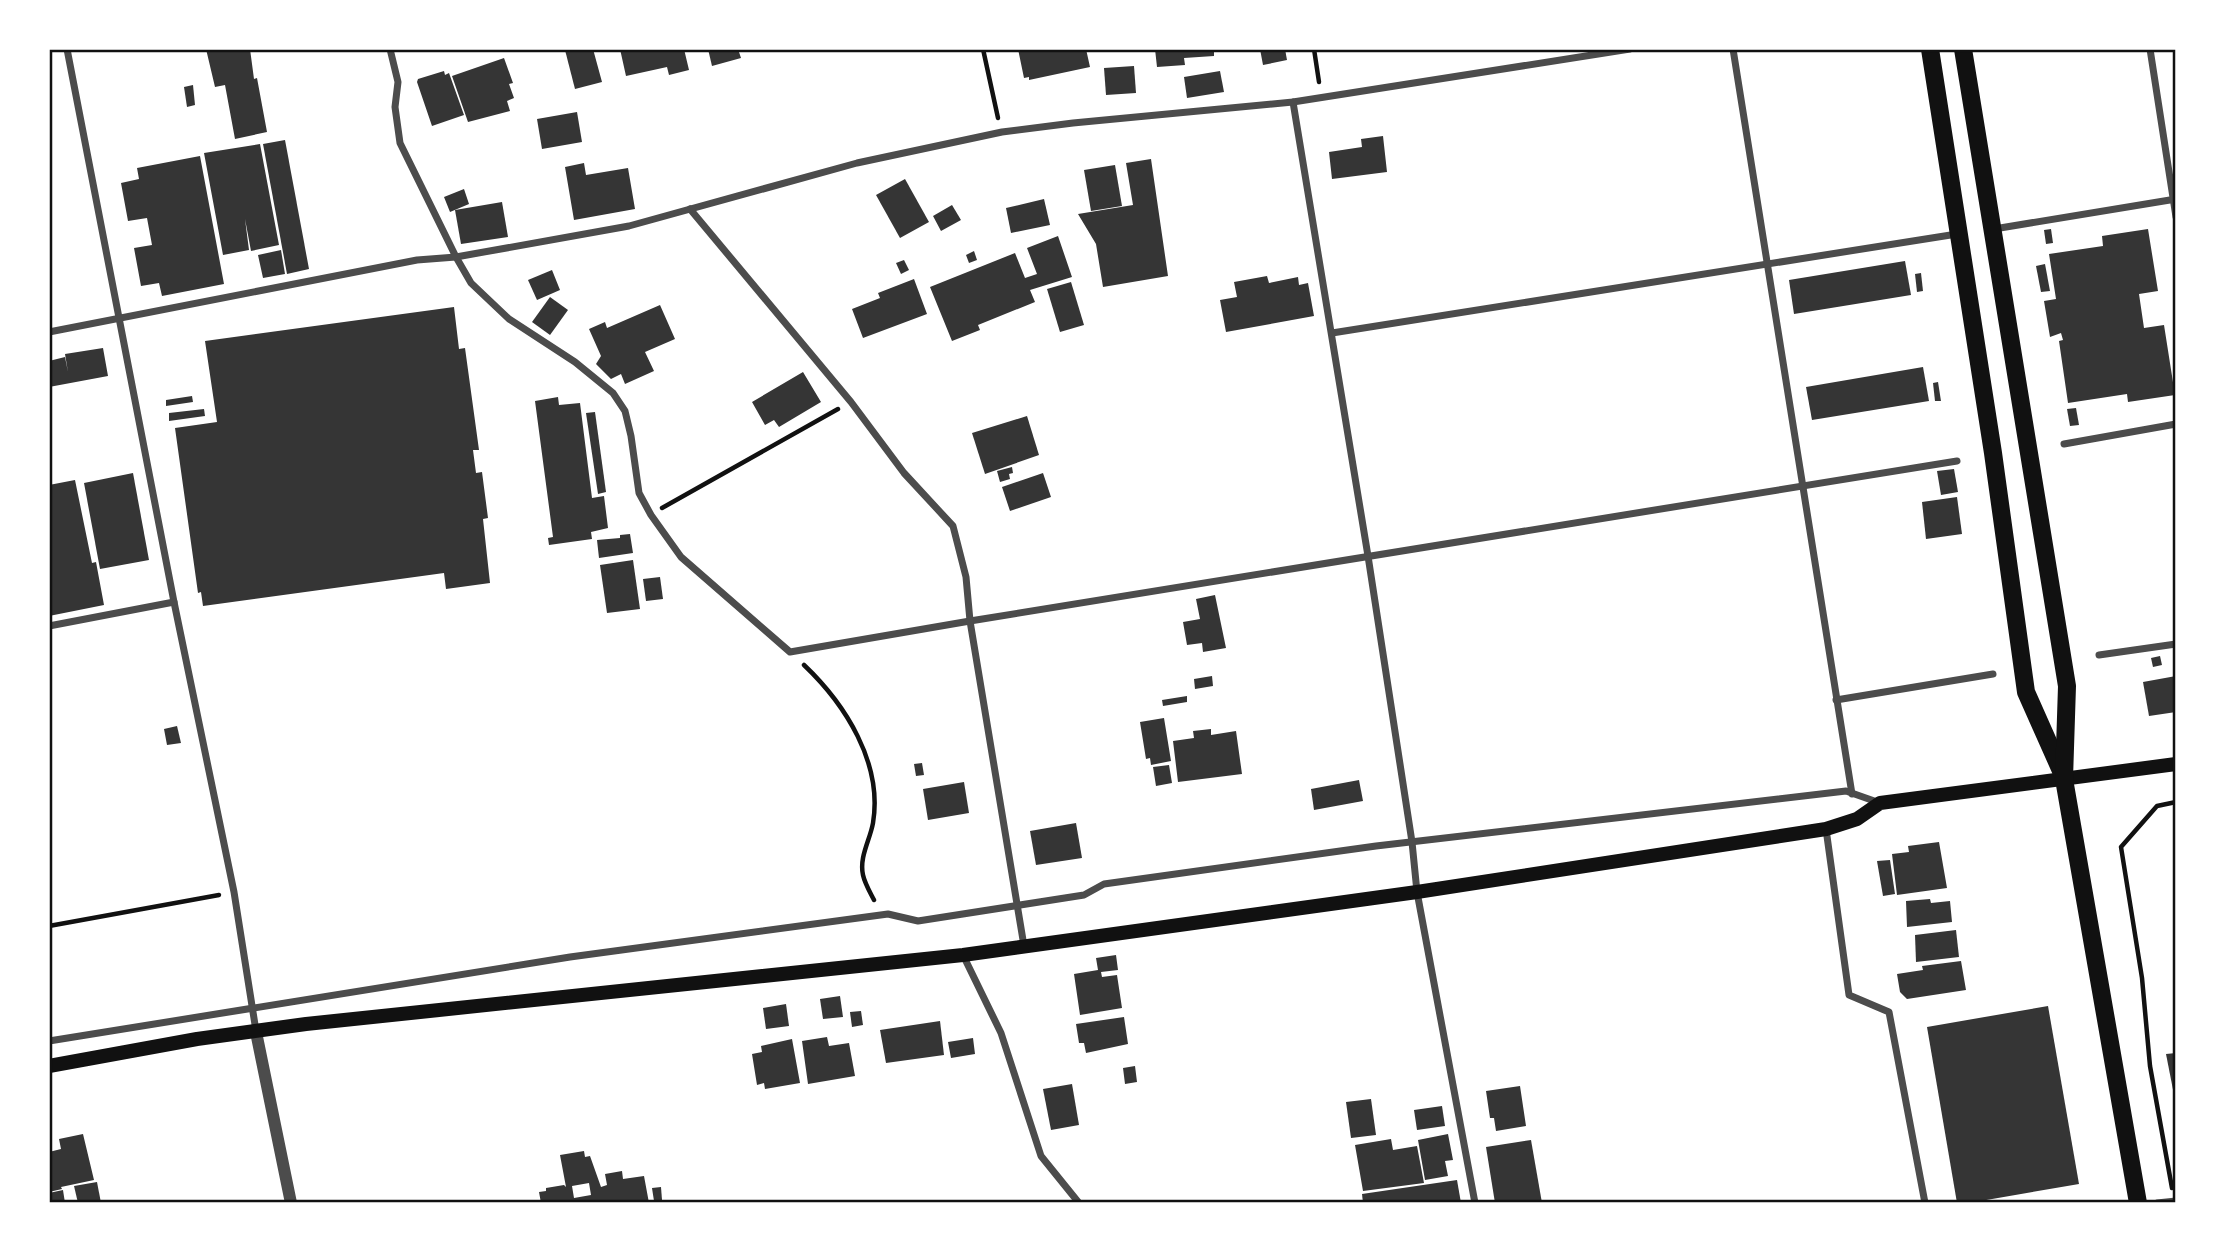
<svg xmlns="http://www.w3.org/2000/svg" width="2225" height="1252" font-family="'Public Sans',sans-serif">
	<rect width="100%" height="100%" fill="#fff"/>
	<g fill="#353535" fill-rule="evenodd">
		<polygon points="206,49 250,49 254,79 257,78 267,132 235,139 225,85 215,87"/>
		<polygon points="593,49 602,82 575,89 565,50"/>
		<polygon points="620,49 684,49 689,70 669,75 667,67 626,76"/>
		<polygon points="708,49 738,49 741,58 712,66"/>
		<polygon points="1018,49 1086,49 1090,67 1029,80 1029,77 1024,78"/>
		<polygon points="1155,49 1214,49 1214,56 1184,58 1185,65 1157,67"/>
		<polygon points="1260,49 1285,49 1287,60 1263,65"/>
		<polygon points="504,58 513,83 509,84 514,98 507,101 510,111 468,122 452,76"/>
		<polygon points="1134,66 1136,93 1106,95 1104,68"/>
		<polygon points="444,71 445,75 449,73 464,115 432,126 417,82 418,79"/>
		<polygon points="1220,71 1224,92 1187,98 1184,77"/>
		<polygon points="193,85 195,105 187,107 184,87"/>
		<polygon points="577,112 582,142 542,149 537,119"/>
		<polygon points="1383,136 1387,172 1332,179 1329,152 1362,147 1361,139"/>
		<polygon points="285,140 309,269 287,274 263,144"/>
		<polygon points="260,144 279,245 251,251 245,219 249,250 223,255 204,153"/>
		<polygon points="200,156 224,284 162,296 159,283 141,286 134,248 152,245 147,218 128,221 121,183 139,179 137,168"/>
		<polygon points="1151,159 1168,276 1103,287 1096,244 1078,214 1133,205 1126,163"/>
		<polygon points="584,163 586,175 628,168 635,209 574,220 565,167"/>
		<polygon points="1115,165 1122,206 1091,211 1084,170"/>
		<polygon points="905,179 929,222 900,238 876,195"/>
		<polygon points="464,189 469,204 450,212 444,197"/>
		<polygon points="1044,199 1050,225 1011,233 1006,208"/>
		<polygon points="502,202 508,237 461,244 455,210"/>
		<polygon points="952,205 961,220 941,231 933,216"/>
		<polygon points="2051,229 2053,243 2046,244 2044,230"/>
		<polygon points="2148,229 2158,291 2139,294 2144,328 2164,325 2175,395 2128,402 2127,394 2068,403 2059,341 2063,340 2061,333 2050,337 2044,301 2056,299 2049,254 2103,246 2102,236"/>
		<polygon points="1058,236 1072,277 1030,290 1035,302 978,325 980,330 952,341 930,287 1015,253 1025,278 1037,274 1027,248"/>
		<polygon points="281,250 285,274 263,278 258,255"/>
		<polygon points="974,251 977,260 969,263 966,255"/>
		<polygon points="904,260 909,270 901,274 896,263"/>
		<polygon points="1905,261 1911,295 1794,314 1789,280"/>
		<polygon points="2045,264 2050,291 2041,292 2036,266"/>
		<polygon points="552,270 560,290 537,300 528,280"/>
		<polygon points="1921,273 1923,291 1917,292 1915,274"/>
		<polygon points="1267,276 1269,283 1298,277 1299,285 1308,283 1314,316 1226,332 1220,300 1237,297 1234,282"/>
		<polygon points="914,279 927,314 863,338 852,309 880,298 878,293"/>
		<polygon points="1071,282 1084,325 1060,332 1047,289"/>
		<polygon points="550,297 568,310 550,335 532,322"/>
		<polygon points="660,305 675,339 645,352 654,371 625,384 621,374 611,379 596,364 601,356 589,329 605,322 607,328"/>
		<polygon points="454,307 459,349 465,348 479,450 473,450 476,473 482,472 488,518 483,519 490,583 446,589 444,573 203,606 201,592 198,593 175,428 217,422 205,341"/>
		<polygon points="103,348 108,376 49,387 49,361 65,357 68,372 65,354"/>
		<polygon points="1923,367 1929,401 1812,420 1806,387"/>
		<polygon points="803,372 821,402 779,427 774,420 765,425 752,402"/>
		<polygon points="1938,382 1941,401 1935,401 1933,383"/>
		<polygon points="192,396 193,402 166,406 166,400"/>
		<polygon points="558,397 559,405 580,403 592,498 604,496 608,528 591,532 592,539 549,545 548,538 553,537 535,401"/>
		<polygon points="2076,408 2079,425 2070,426 2067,409"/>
		<polygon points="204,409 205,416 169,421 169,413"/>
		<polygon points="595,412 606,492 598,494 586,413"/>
		<polygon points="1027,416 1039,455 985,474 972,433"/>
		<polygon points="1012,467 1013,473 1009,474 1010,479 1000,482 997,471"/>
		<polygon points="1954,469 1958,492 1941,495 1937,471"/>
		<polygon points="133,473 149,560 100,569 84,483"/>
		<polygon points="1043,473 1051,497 1010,511 1002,487"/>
		<polygon points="75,480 92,563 96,562 104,605 49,616 49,485"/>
		<polygon points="1957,497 1962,534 1926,539 1922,502"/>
		<polygon points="630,534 633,553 599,558 597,540 620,538 620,535"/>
		<polygon points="633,560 640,609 607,613 600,565"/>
		<polygon points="660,577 663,599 646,601 643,579"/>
		<polygon points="1215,595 1226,648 1203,652 1202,643 1187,645 1183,622 1200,619 1196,599"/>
		<polygon points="2160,656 2162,665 2153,667 2151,658"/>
		<polygon points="1212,676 1213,686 1195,689 1194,679"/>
		<polygon points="2176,676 2176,712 2149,716 2143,682"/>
		<polygon points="1187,696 1187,702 1163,706 1162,700"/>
		<polygon points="1164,718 1171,761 1151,765 1150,758 1146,759 1140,722"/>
		<polygon points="177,726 181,743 167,745 164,729"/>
		<polygon points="1211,729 1211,735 1236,731 1242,774 1178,782 1173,741 1194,738 1193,731"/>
		<polygon points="922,763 924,775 916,776 914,764"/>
		<polygon points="1169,765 1172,783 1156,786 1153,767"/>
		<polygon points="1359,780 1363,801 1314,810 1311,789"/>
		<polygon points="964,782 969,813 928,820 923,789"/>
		<polygon points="1076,823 1082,858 1036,865 1030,831"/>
		<polygon points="1939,842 1947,888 1897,895 1892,854 1909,852 1908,846"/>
		<polygon points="1890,860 1895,894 1883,896 1877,861"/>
		<polygon points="1930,899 1931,903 1950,901 1952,922 1907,927 1906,901"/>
		<polygon points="1956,930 1959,957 1916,962 1915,935"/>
		<polygon points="1116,955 1118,970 1101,972 1102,977 1117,975 1122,1008 1080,1015 1074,974 1098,970 1096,958"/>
		<polygon points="1961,961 1966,990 1907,999 1900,992 1897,974 1923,970 1922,966"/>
		<polygon points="840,996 843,1017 823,1019 820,999"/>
		<polygon points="786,1004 789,1026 766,1029 763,1008"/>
		<polygon points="2048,1006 2079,1184 1969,1203 1957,1203 1927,1027"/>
		<polygon points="861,1011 863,1025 852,1027 850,1012"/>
		<polygon points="1124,1017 1128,1044 1086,1053 1084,1043 1079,1043 1076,1024"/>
		<polygon points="940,1021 944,1055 886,1063 880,1030"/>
		<polygon points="827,1037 829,1046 849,1043 855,1076 808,1084 802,1041"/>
		<polygon points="973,1038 975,1054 951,1058 948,1042"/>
		<polygon points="792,1039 800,1083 765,1089 764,1083 757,1085 752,1054 762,1052 761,1046"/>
		<polygon points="2176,1053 2176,1100 2175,1100 2166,1054"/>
		<polygon points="1135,1066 1137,1082 1125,1084 1123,1068"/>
		<polygon points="1072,1084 1079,1125 1051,1130 1043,1089"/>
		<polygon points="1520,1086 1526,1126 1496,1131 1494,1118 1490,1118 1486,1091"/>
		<polygon points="1371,1099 1376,1135 1351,1138 1346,1102"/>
		<polygon points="1442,1106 1445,1126 1417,1130 1414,1110"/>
		<polygon points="83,1134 94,1180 61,1187 62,1189 49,1192 49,1152 61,1149 59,1139"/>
		<polygon points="1448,1134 1453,1160 1445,1161 1448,1176 1425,1180 1418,1140"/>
		<polygon points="1391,1139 1393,1150 1417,1146 1424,1183 1363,1191 1355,1145"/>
		<polygon points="1531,1140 1542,1203 1495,1203 1486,1147"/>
		<path d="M584,1151L585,1157L590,1156L601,1187L607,1185L605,1174L622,1171L623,1179L644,1176L649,1203H541L539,1192L546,1191V1188L564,1185L566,1187L560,1155ZM589,1183L591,1195L574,1198L572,1186Z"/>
		<polygon points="1457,1180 1461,1203 1363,1203 1362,1194"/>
		<polygon points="97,1182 101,1203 78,1203 74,1186"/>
		<polygon points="661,1187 662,1200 654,1201 652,1188"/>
		<polygon points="63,1190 65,1203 49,1203 49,1193"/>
	</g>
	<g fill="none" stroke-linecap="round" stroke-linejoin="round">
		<g stroke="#111" stroke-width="4.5">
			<polyline points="983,49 998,118"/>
			<polyline points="1314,49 1319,82"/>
			<polyline points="662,508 838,409"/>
			<path d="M804,665C845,704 883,763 873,823C870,840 859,857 863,875C865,884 870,892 874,900"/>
			<polyline points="49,926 219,895"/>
			<polyline points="2172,1188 2150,1066 2142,978 2121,847 2157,806 2176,802"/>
		</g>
		<g stroke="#4c4c4c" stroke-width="7">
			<polyline points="67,49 174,602 234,892 256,1031"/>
			<polyline points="390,49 398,82 395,107 400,143 456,257 471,283 509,319 575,362 613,393 625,411 631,436 639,493 651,515 681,557 790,652 970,621 1957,461"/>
			<polyline points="1733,49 1852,794"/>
			<polyline points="2150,49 2176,217"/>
			<polyline points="1293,102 1368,556 1412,842 1417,892 1475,1203"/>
			<polyline points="690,209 851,402 904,473 953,526 966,577 970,621 1024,946"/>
			<polyline points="1994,229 2176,199"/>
			<polyline points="49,332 417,260 456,257 629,226 857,163 1002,132 1073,123 1293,102 1630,49"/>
			<polyline points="1332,333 1957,234"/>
			<polyline points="2064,444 2176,424"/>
			<polyline points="49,626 174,602"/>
			<polyline points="2099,655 2176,644"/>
			<polyline points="1836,700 1993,674"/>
			<polyline points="1826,829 1849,995 1889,1012 1925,1203"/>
			<polyline points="963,955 1001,1033 1041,1156 1079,1203"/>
			<polyline points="49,1041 570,957 888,914 918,921 1084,895 1104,884 1376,846 1846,791 1880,803"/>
			<polyline points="2157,1203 2176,1201"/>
		</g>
		<polyline stroke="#4c4c4c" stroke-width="12" points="256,1032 291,1203"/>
		<polyline stroke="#111" stroke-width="14" points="49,1066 197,1039 306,1024 963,955 1417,892 1826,829 1857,819 1880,803 2176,764"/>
		<g stroke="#111" stroke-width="18">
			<polyline points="1930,49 1993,453 2026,692 2062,773"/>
			<polyline points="1963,49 2067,686 2064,779 2138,1203"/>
		</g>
	</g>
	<rect width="2225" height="1252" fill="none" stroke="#ffffff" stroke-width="102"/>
	<rect x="51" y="51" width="2123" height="1150" fill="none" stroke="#111" stroke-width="2.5"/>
</svg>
